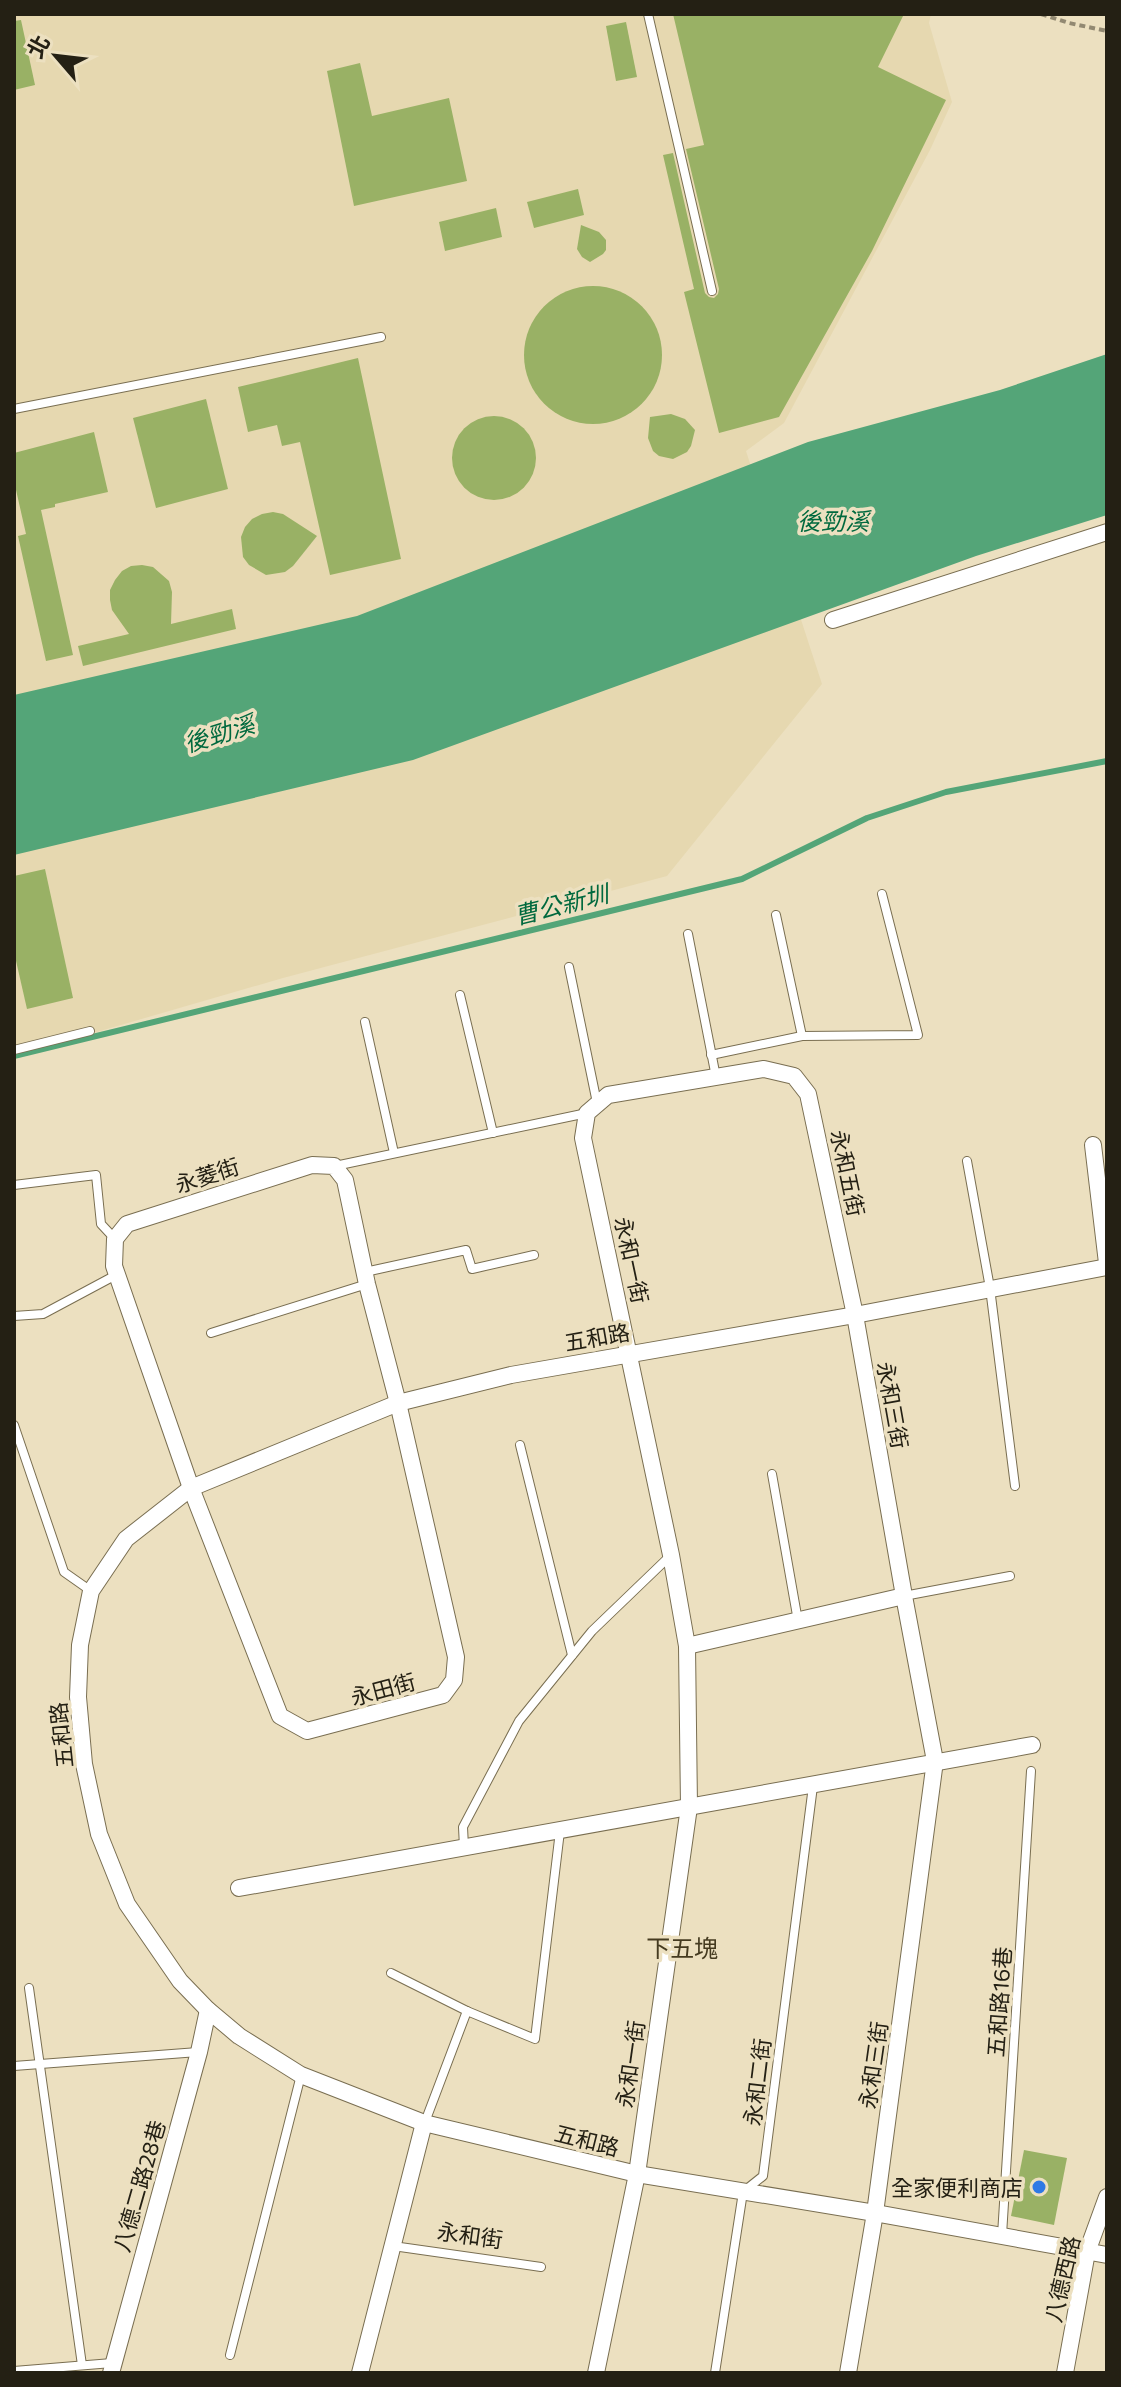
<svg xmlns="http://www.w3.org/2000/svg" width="1121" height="2387" font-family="Commissioner,'Noto Sans TC',sans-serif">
	<rect width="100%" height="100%" fill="#ece0c0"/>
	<polygon fill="#e6d8b0" points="14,14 931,14 929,23 952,102 930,150 784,423 746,451 822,684 667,876 283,978 14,1056"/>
	<polygon fill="#54a578" points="1107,354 1107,515 976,556 413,760 14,855 14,695 357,616 808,442 1000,390"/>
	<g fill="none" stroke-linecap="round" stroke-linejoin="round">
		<polyline stroke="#54a578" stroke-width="6" points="14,1056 742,879 867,818 946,792 1107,761"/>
	</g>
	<g fill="#99b165">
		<polygon points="673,14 904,14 878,67 946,100 872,251 779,417 719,433 684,292 694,289 663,155 673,153 705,293 709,297 714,298 718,294 719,289 686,149 704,145"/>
		<polygon points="21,20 35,85 14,90 14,21"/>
		<polygon points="626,22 637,77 616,81 606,26"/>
		<polygon points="360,63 372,116 449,98 467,181 354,206 327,71"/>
		<polygon points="578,189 584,215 534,228 527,202"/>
		<polygon points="496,208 502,237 445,251 439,222"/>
		<polygon points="581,225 599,232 606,240 606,250 603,254 590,262 582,257 577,249"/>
		<circle cx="593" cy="355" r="69"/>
		<polygon points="358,358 401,559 330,575 300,442 282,446 277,425 248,432 238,387"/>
		<polygon points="206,399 228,489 156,508 133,418"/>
		<polygon points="671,414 685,419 695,430 691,446 687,452 673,459 659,456 653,451 648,438 650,417"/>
		<circle cx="494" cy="458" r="42"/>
		<polygon points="94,432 108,492 55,504 55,507 41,510 73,655 46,661 18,536 26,534 14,481 14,453"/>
		<polygon points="273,512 283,514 317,536 293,566 285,572 266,575 249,565 243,557 241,537 245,527 252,519 262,514"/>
		<polygon points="142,565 153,567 169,581 172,592 171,624 232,609 236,629 83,666 78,646 129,634 112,610 110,600 110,590 115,580 122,571 131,566"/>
		<polygon points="45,869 73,998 27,1009 14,952 14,876"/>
		<polygon points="1024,2150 1067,2158 1054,2225 1011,2216"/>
	</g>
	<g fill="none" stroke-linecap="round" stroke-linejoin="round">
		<g stroke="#796e51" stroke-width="10">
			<g id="lane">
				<polyline points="648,14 712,291"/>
				<polyline points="14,409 381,337"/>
				<polyline points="776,915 802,1036"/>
				<polyline points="688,934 716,1077"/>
				<polyline points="569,967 597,1103"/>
				<polyline points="460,995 493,1133"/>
				<polyline points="365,1022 394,1153"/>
				<polyline points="14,1050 90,1031"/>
				<polyline points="711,1055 802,1036 918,1035 882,894"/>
				<polyline points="967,1161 990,1288 1015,1486"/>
				<polyline points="335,1166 587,1113"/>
				<polyline points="14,1185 96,1175 101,1224 115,1239"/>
				<polyline points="365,1272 466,1250 472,1269 534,1255"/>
				<polyline points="14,1316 43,1314 116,1275"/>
				<polyline points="211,1333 367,1284"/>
				<polyline points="14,1425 64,1572 91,1591"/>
				<polyline points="520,1445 572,1655"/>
				<polyline points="772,1474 798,1621"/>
				<polyline points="904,1596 1010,1576"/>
				<polyline points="464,1847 463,1827 519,1721 592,1631 671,1555"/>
				<polyline points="391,1973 467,2011 535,2039 560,1831"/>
				<polyline points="29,1988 82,2365"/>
				<polyline points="14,2066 198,2052"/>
				<polyline points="425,2122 467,2011"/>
				<polyline points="1002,2235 1031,1771"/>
				<polyline points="393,2246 541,2267"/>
				<polyline points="230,2355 301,2075"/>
				<polyline points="14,2371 112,2363"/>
				<polyline points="715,2373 743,2192 763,2176 813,1786"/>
			</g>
		</g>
		<g stroke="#796e51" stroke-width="18">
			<g id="street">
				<polyline points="833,620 1107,532"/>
				<polyline points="1093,1145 1107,1263"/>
				<polygon points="312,1165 334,1166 345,1180 367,1284 398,1403 456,1657 454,1680 443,1695 307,1731 280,1716 191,1488 114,1266 115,1239 127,1224"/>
				<polyline points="1107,1267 855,1315 511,1375 398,1403 191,1488 126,1539 91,1591 80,1645 78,1697 84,1764 99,1834 127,1904 180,1981 208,2010 239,2036 301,2075 424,2123 637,2174 875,2213 1107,2255"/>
				<polyline points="687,1646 904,1596"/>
				<polyline points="239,1888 1032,1745"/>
				<polyline points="111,2373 199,2052 208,2010"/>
				<polyline points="360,2373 424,2123"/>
				<polyline points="596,2373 637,2174 689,1807 687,1646 671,1555 583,1138 587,1113 608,1095 764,1069 794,1076 808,1094 855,1315 904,1596 935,1761 875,2213 848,2373"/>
				<polyline points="1065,2373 1087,2252 1107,2197"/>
			</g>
		</g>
		<polyline stroke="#928972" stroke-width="4" stroke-dasharray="6 4" stroke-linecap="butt" points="1041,14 1069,23 1107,31"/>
		<use href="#lane" stroke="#fff" stroke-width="8"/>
		<use href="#street" stroke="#fff" stroke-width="16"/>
	</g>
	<circle fill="#2e79e5" stroke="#ece0c0" stroke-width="3" cx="1039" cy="2187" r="8"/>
	<g text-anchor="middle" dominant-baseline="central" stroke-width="7" stroke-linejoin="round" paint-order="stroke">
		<g font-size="22" fill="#242014" stroke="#ece0c0">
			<text transform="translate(848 1173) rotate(78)">永和五街</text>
			<text transform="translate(207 1175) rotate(-18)">永菱街</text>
			<text transform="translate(632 1260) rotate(78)">永和一街</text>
			<text transform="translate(597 1337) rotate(-10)">五和路</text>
			<text transform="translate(893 1405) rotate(80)">永和三街</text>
			<text transform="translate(383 1689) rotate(-15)">永田街</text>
			<text transform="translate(61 1735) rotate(-96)">五和路</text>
			<text transform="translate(999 2002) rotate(-86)">五和路16巷</text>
			<text transform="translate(630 2064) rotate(-82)">永和一街</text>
			<text transform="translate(873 2065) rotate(-82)">永和三街</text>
			<text transform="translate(757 2082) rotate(-83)">永和二街</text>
			<text transform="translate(587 2140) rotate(14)">五和路</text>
			<text transform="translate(139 2186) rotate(-74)">八德二路28巷</text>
			<text transform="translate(470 2235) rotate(8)">永和街</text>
			<text transform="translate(1062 2279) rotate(-77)">八德西路</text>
		</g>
		<g font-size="22" fill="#242014" stroke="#ece0c0" text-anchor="end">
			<text x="1023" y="2187">全家便利商店</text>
		</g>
		<g font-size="24" font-style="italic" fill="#00693e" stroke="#ece0c0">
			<text x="833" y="520">後勁溪</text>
			<text transform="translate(219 733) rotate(-17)">後勁溪</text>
			<text transform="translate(561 904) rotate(-14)">曹公新圳</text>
		</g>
		<g font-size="24" fill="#453b20" stroke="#ece0c0">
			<text x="682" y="1947">下五塊</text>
		</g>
	</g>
	<rect width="1121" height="2387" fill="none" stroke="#242014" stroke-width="32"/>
	<g transform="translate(56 56) rotate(298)" stroke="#ece0c0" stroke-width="6" paint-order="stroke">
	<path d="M0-6L14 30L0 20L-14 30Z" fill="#242014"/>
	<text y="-12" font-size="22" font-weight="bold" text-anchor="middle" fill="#242014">北</text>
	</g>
</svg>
